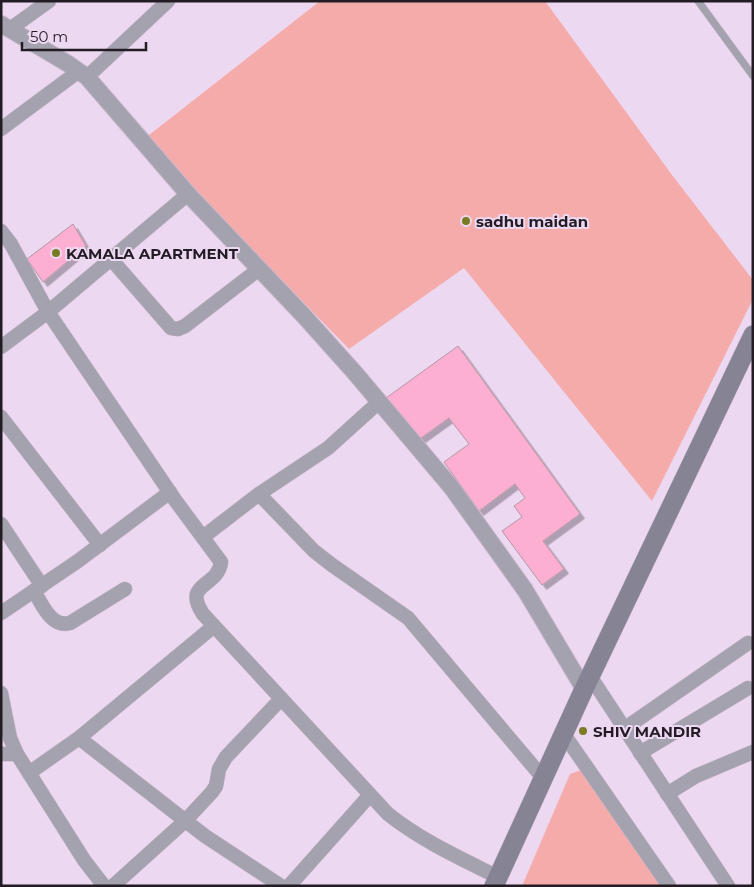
<svg xmlns="http://www.w3.org/2000/svg" width="754" height="887" font-family="Montserrat,sans-serif">
	<defs>
		<filter id="shadow"><feDropShadow dx="4.5" dy="4.5" stdDeviation="0" flood-color="#0004"/></filter>
	</defs>
	<rect width="100%" height="100%" fill="#edd8f1"/>
	<g fill="#f4abaa">
		<polygon points="320,1 545,1 672,175 753,280 753,299 652,501 464,268 349,349 144,139"/>
		<polygon points="581,770 665,886 522,886 570,774"/>
	</g>
	<g fill="#fdafd2" stroke="#b496a3" filter="url(#shadow)">
		<polygon points="73,224 86,246 43,282 27,259"/>
		<polygon points="458,346 580,514 543,541 564,569 542,585 502,531 522,517 514,506 525,498 515,484 479,511 444,462 469,444 449,418 417,441 386,398"/>
	</g>
	<g fill="none" stroke-linecap="round" stroke-linejoin="round">
		<g stroke="#c9b6cc" stroke-width="8">
			<polyline id="service" points="698,1 753,76"/>
		</g>
		<g stroke="#c9b6cc" stroke-width="15">
			<g id="minor">
				<polyline points="10,29 49,1"/>
				<polyline points="87,77 168,1"/>
				<polyline points="1,129 79,71"/>
				<path d="M1,231L11,244L48,312L175,500L221,562C218,588 182,582 203,614L388,814C422,841 460,858 498,877"/>
				<polyline points="111,259 171,328 178,329 185,326 259,269"/>
				<polyline points="1,347 48,312 188,194"/>
				<polyline points="1,417 100,545"/>
				<polyline points="259,494 314,551 332,565 408,618 543,778"/>
				<polyline points="1,524 42,586"/>
				<polyline points="203,537 259,494 328,448 379,402"/>
				<path d="M34,591C42,604 51,628 70,623L125,589"/>
				<polyline points="1,613 78,561 170,492"/>
				<polyline points="590,676 728,886"/>
				<polyline points="1,693 10,738 17,754 84,860 104,886"/>
				<polyline points="624,729 748,643"/>
				<polyline points="563,733 669,886"/>
				<polyline points="79,738 205,836 281,886"/>
				<polyline points="640,753 748,688"/>
				<polyline points="1,754 17,754"/>
				<polyline points="29,773 79,738 214,626"/>
				<polyline points="667,794 696,776 753,752"/>
				<polyline points="113,886 185,821 212,792 216,786 219,769 226,757 281,699"/>
				<polyline points="289,886 370,795"/>
			</g>
		</g>
		<g stroke="#c9b6cc" stroke-width="18">
			<polyline id="tertiary" points="1,24 70,65 87,77 188,194 304,316 355,373 452,488 525,590 584,689"/>
		</g>
		<g stroke="#c9b6cc" stroke-width="20">
			<polyline id="secondary" points="494,886 584,689 753,335"/>
		</g>
		<use href="#service" stroke="#a3a2ae" stroke-width="7"/>
		<use href="#minor" stroke="#a3a2ae" stroke-width="14"/>
		<use href="#tertiary" stroke="#a3a2ae" stroke-width="16"/>
		<use href="#secondary" stroke="#868395" stroke-width="19"/>
	</g>
	<g fill="#7b7b23" stroke="#edd8f1" stroke-width="2">
		<circle cx="466" cy="221" r="5"/>
		<circle cx="56" cy="253" r="5"/>
		<circle cx="583" cy="731" r="5"/>
	</g>
	<g text-anchor="middle" dominant-baseline="central" stroke-width="4" stroke-linejoin="round" paint-order="stroke">
		<g font-size="15" font-weight="bold" fill="#231c25" stroke="#edd8f1" text-anchor="start">
			<text x="476" y="221">sadhu maidan</text>
			<text x="66" y="253">KAMALA APARTMENT</text>
			<text x="593" y="731">SHIV MANDIR</text>
		</g>
	</g>
	<rect width="754" height="887" fill="none" stroke="#231c25" stroke-width="5"/>
	<path d="M22 42v8h124v-8" fill="none" stroke="#231c25" stroke-width="2.5"/>
	<text x="30" y="42" font-size="15" fill="#231c25" stroke="#edd8f1" stroke-width="4" paint-order="stroke">50 m</text>
</svg>
